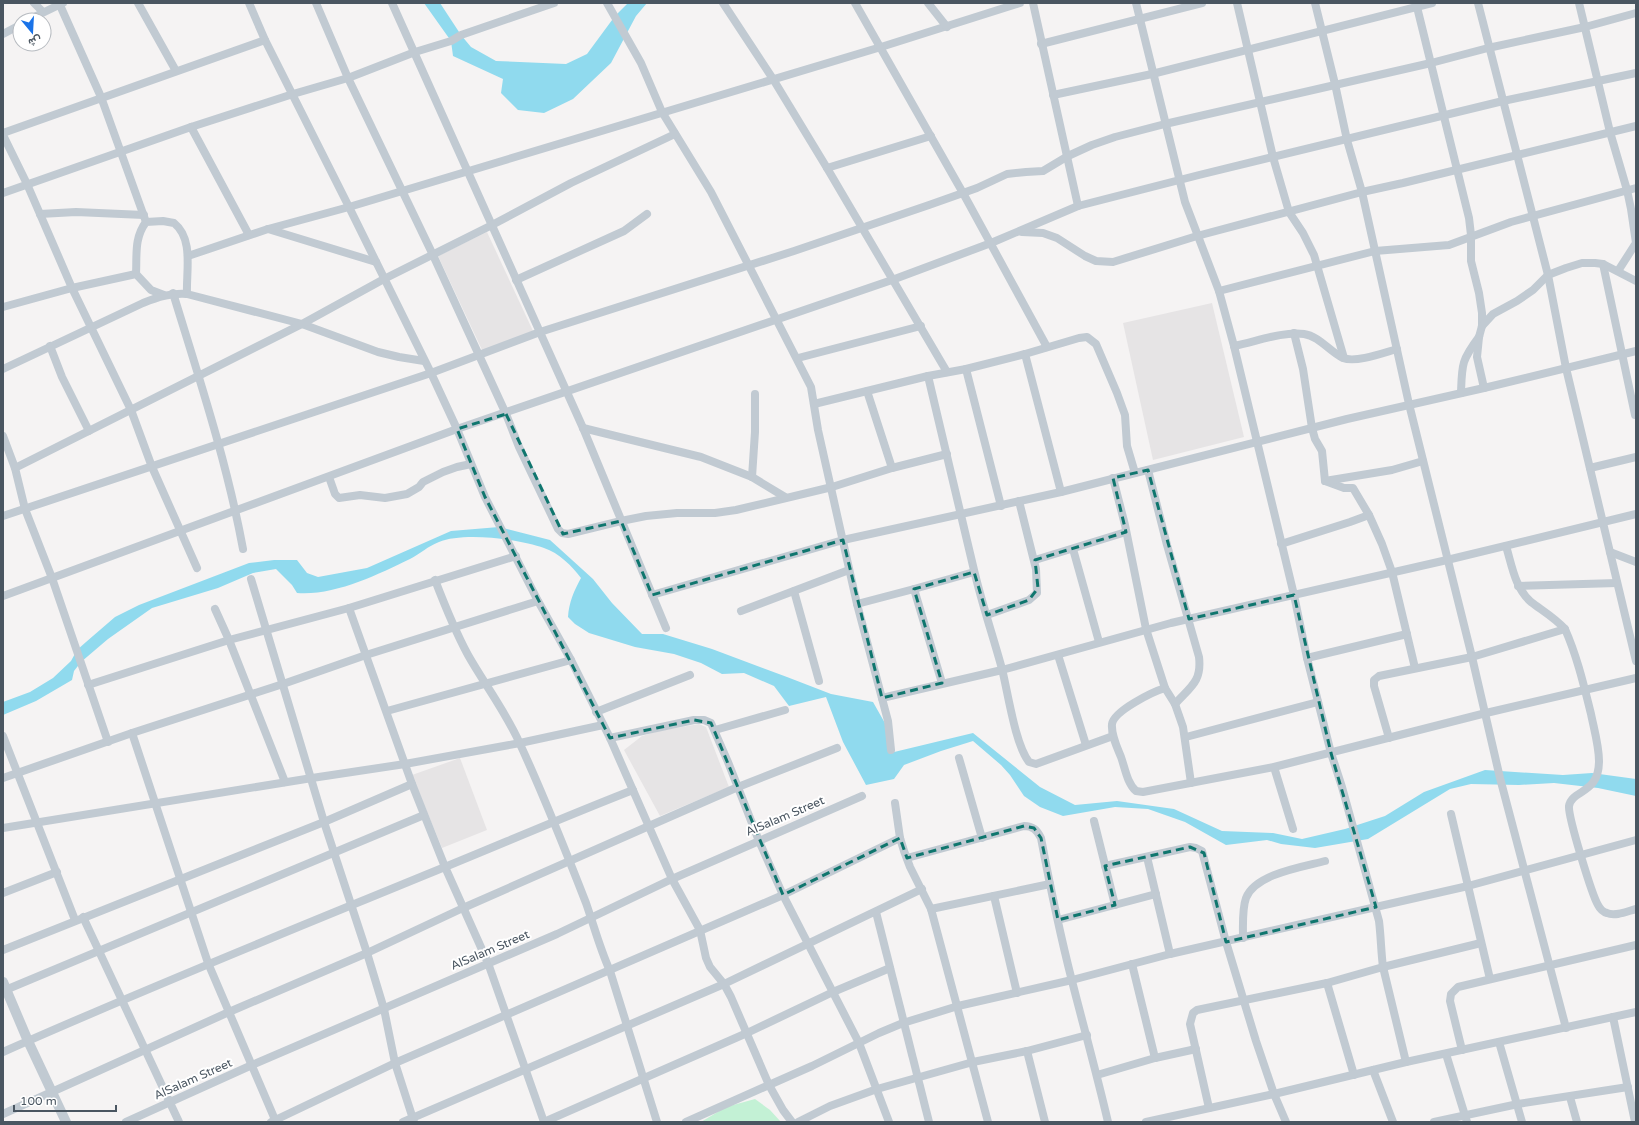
<svg xmlns="http://www.w3.org/2000/svg" width="1639" height="1125" font-family="'Varela Round',Vazirmatn,sans-serif">
	<rect width="100%" height="100%" fill="#f5f3f3"/>
	<g fill="#e6e4e5">
		<polygon points="487,232 533,331 483,352 438,256"/>
		<polygon points="1212,303 1244,437 1153,460 1123,323"/>
		<polygon points="699,724 706,727 729,787 660,816 624,750 642,736 659,731"/>
		<polygon points="460,758 487,830 442,848 412,775"/>
	</g>
	<polygon fill="#c3f1d5" points="755,1099 770,1110 781,1122 701,1122 726,1107"/>
	<g fill="#90daee">
		<polygon points="424,3 440,3 461,35 471,47 496,61 566,64 587,54 615,16 628,3 647,3 636,16 611,63 573,99 544,113 518,110 501,93 503,79 453,56 451,41"/>
		<path d="M499,527L550,540L593,579L612,603L642,634H663L712,649L787,677L831,694L873,702L886,725L890,753L973,733L1040,787L1075,805L1117,801L1174,809L1222,831L1273,833L1302,839L1345,829L1385,816L1424,792L1485,770L1563,775L1592,773L1636,779V796L1598,788L1554,783L1519,785L1471,784L1450,789L1368,839L1315,848L1281,844L1267,840L1226,845L1185,822L1148,809L1115,807L1063,816L1040,807L1024,796L1010,775L1001,765L973,741L941,751L904,765L894,779L866,785L843,742L826,697L789,706L774,686L744,673L722,674L701,663L674,654L635,647L589,633L575,624L568,617C569,602 574,591 581,578C572,566 559,553 544,548C520,539 463,532 439,542C428,546 420,554 410,559C377,575 334,596 297,593L292,585L276,569L253,573L218,588L152,608L108,639L81,662L74,671L72,680L36,701L3,715V702L30,692L53,678L71,661L77,650L86,642L115,617L139,605L249,563L274,560H297L307,573L318,577L367,568L451,531Z"/>
	</g>
	<g fill="none" stroke-linecap="round" stroke-linejoin="round">
		<g stroke="#c1cad2" stroke-width="8">
			<polyline points="34,3 43,12"/>
			<polyline points="59,3 101,97 146,222"/>
			<polyline points="138,3 176,71"/>
			<polyline points="249,3 265,40 349,207 881,47 1020,3"/>
			<polyline points="316,3 348,78 433,255 506,414 519,447 558,529 562,533 568,534 621,521 646,516 677,513 715,513 736,510 832,487 892,468 947,454"/>
			<polyline points="392,3 583,428 666,628"/>
			<polyline points="607,3 641,63 662,112 711,192 811,387 818,430 857,604 888,721 891,750"/>
			<polyline points="723,3 773,79 827,168 947,372"/>
			<polyline points="855,3 963,193 1047,347"/>
			<polyline points="928,3 947,27"/>
			<polyline points="1033,3 1078,206"/>
			<path d="M1136,3L1185,202L1219,291L1234,346L1294,595L1307,658L1331,753L1342,787L1379,921C1381,937 1381,952 1383,967L1406,1062"/>
			<polyline points="1237,3 1273,157 1289,212 1303,233 1314,255 1344,358"/>
			<polyline points="1315,3 1335,84 1347,140 1362,192 1409,404 1472,657 1500,778 1566,1028"/>
			<polyline points="1416,3 1469,218 1471,235 1471,261 1479,293 1482,313 1482,326 1479,337 1477,357 1484,388"/>
			<polyline points="1478,3 1548,275 1566,368 1636,661"/>
			<polyline points="1579,3 1610,132 1627,190 1631,209 1636,243 1618,271"/>
			<polyline points="28,20 63,3"/>
			<polyline points="3,34 20,25"/>
			<polyline points="1041,44 1202,3"/>
			<polyline points="1053,95 1152,74 1432,3"/>
			<polyline points="191,127 249,235"/>
			<polyline points="3,133 265,40"/>
			<polyline points="3,135 27,184 72,288 131,410 152,467 197,568"/>
			<polyline points="827,168 931,136"/>
			<polyline points="3,193 191,127 293,94 348,78 415,52 451,41 461,35 554,3"/>
			<polyline points="40,214 76,212 144,215"/>
			<polyline points="268,229 376,262"/>
			<polyline points="1022,232 1043,233 1057,238 1085,256 1096,261 1113,262 1197,236 1362,192 1403,183 1636,126"/>
			<polyline points="188,256 268,229 349,207 431,373 457,429 485,497 538,601 571,660 610,738 672,879 700,930 706,958 710,967 724,984 731,997 769,1085 686,1122"/>
			<polyline points="1603,264 1635,415"/>
			<path d="M136,274C137,255 134,238 146,222L163,221L174,223C194,239 186,271 187,294"/>
			<polyline points="516,280 624,231 647,214"/>
			<polyline points="1219,291 1375,251 1449,245 1511,222 1636,188"/>
			<path d="M173,293C199,378 227,462 243,549"/>
			<polyline points="3,307 72,288 136,274 151,290 164,295"/>
			<polyline points="1482,326 1493,314 1517,301 1533,290 1548,275 1566,268 1582,263 1595,263 1603,264 1636,281"/>
			<polyline points="1294,333 1303,369 1312,428 1315,439 1322,451 1325,481 1344,488 1353,488 1369,515 1382,544 1392,572 1415,668"/>
			<polyline points="50,346 62,377 89,431"/>
			<path d="M1234,346C1255,342 1283,331 1304,334C1319,336 1330,352 1343,358C1356,363 1383,353 1397,349"/>
			<polyline points="1025,354 1061,492"/>
			<polyline points="798,358 921,326"/>
			<path d="M3,369L143,303C158,297 170,293 187,294L302,324L378,352L399,357L424,361"/>
			<polyline points="966,369 1001,506"/>
			<path d="M928,376C944,441 959,506 974,570C982,604 993,636 1002,669C1008,693 1015,744 1029,762L1036,764L1113,736"/>
			<polyline points="867,391 892,468"/>
			<path d="M1461,393C1462,365 1461,361 1479,337"/>
			<polyline points="814,404 928,376 966,369 1025,354 1079,338 1087,337 1096,344 1117,393 1125,415 1127,446 1135,473"/>
			<polyline points="583,428 701,457 752,477 785,497"/>
			<polyline points="3,436 15,468 25,509 52,578 108,742"/>
			<polyline points="15,468 302,324 384,279 492,225 571,183 675,134"/>
			<polyline points="1590,468 1636,457"/>
			<path d="M1148,470L1167,545L1199,657C1202,682 1190,687 1175,704"/>
			<polyline points="329,477 335,494 339,498 360,495 385,498 407,494 419,487 423,482 443,472 457,467 471,464"/>
			<polyline points="752,477 755,432 755,394"/>
			<path d="M1113,478L1125,525L1146,629L1165,688C1152,692 1114,711 1112,724C1111,735 1117,747 1121,757C1125,768 1127,783 1136,791L1143,792L1274,767L1486,713L1636,678"/>
			<polyline points="1325,481 1392,470 1423,461"/>
			<polyline points="3,516 431,373 540,332 794,251 929,205 977,188 1007,174 1026,172 1043,171 1068,156 1092,145 1115,137 1165,124 1431,63 1488,48 1585,27 1636,13"/>
			<polyline points="1281,544 1350,522 1369,515"/>
			<path d="M1506,546C1512,566 1515,588 1531,602C1543,611 1555,618 1565,629C1577,656 1584,686 1591,714C1594,729 1599,746 1599,761C1599,795 1572,789 1569,806C1568,817 1592,895 1598,905C1600,909 1603,912 1607,913C1615,917 1628,911 1636,909"/>
			<polyline points="1073,549 1099,642"/>
			<polyline points="1610,552 1636,562"/>
			<polyline points="1035,560 1126,532"/>
			<polyline points="251,579 324,822 367,953 384,1009 395,1063 414,1122"/>
			<path d="M435,580C445,606 455,631 468,655C485,685 506,712 520,744C544,796 565,849 586,903C594,926 600,949 610,971L657,1122"/>
			<polyline points="1518,586 1617,583"/>
			<polyline points="794,591 819,681"/>
			<polyline points="652,595 843,540 1061,492 1347,419 1484,388 1636,351"/>
			<polyline points="3,596 457,429 892,280 991,243 1078,206 1199,175 1503,101 1636,73"/>
			<polyline points="857,604 914,589"/>
			<polyline points="349,608 412,784 445,867 488,963 544,1122"/>
			<polyline points="215,609 229,640 285,782"/>
			<polyline points="741,611 849,570"/>
			<polyline points="987,615 1029,600 1037,593 1036,569 1019,501"/>
			<polyline points="1058,655 1086,745"/>
			<polyline points="1307,658 1407,634"/>
			<polyline points="942,683 914,589 974,572"/>
			<polyline points="88,685 229,640 349,608 516,556"/>
			<polyline points="1165,688 1175,704 1183,727 1191,783"/>
			<polyline points="882,698 1002,670 1171,623 1447,560 1636,514"/>
			<polyline points="387,711 571,660"/>
			<polyline points="596,712 690,675"/>
			<polyline points="715,730 785,710"/>
			<polyline points="132,733 208,963 276,1122"/>
			<polyline points="3,736 75,920"/>
			<polyline points="1186,737 1318,702"/>
			<polyline points="610,738 694,720 704,720 711,723 728,762 759,841 783,895 859,1043 889,1122"/>
			<polyline points="1389,738 1374,686 1374,680 1379,676 1472,657 1565,629"/>
			<polyline points="959,758 982,838"/>
			<polyline points="1274,767 1293,829"/>
			<polyline points="3,778 132,733 283,684 366,655 538,601"/>
			<polyline points="895,803 900,838 904,851 910,867 931,909 988,1122"/>
			<polyline points="1451,814 1490,979"/>
			<polyline points="1094,821 1115,905"/>
			<polyline points="3,828 312,778 405,764 520,743 603,725"/>
			<polyline points="1147,857 1170,954"/>
			<path d="M907,858L1024,826C1033,826 1037,830 1041,838C1050,886 1060,934 1072,981C1084,1028 1097,1075 1108,1122"/>
			<polyline points="1105,866 1190,847 1196,848 1202,851 1226,942 1256,1041 1274,1094 1286,1122"/>
			<polyline points="3,893 57,872"/>
			<polyline points="994,896 1017,993"/>
			<polyline points="931,909 1050,884"/>
			<polyline points="876,912 929,1122"/>
			<polyline points="83,917 179,1122"/>
			<polyline points="1058,920 1156,894"/>
			<path d="M1243,938C1243,925 1242,909 1246,898C1255,874 1302,867 1325,861"/>
			<polyline points="3,950 324,822 412,784"/>
			<polyline points="1132,964 1155,1058"/>
			<polyline points="1327,983 1354,1075"/>
			<polyline points="3,991 424,815"/>
			<polyline points="1613,1017 1635,1122"/>
			<polyline points="1499,1042 1522,1122"/>
			<polyline points="1462,1050 1450,1001 1451,994 1458,987 1636,945"/>
			<polyline points="1027,1051 1045,1122"/>
			<path d="M3,1052C140,991 279,935 418,878C490,849 561,818 633,790"/>
			<polyline points="1446,1054 1467,1122"/>
			<polyline points="1373,1070 1393,1122"/>
			<polyline points="1097,1075 1155,1058 1196,1049"/>
			<polyline points="1570,1097 1577,1122"/>
			<polyline points="1209,1108 1190,1024 1193,1013 1197,1010 1327,983 1383,967 1481,943"/>
			<polyline points="3,1114 229,1012 367,953 463,908 649,826 738,787 837,748"/>
			<polyline points="126,1122 252,1065 557,934 672,879 862,796"/>
			<polyline points="271,1122 395,1063 783,895 900,838"/>
			<polyline points="403,1122 724,984 922,889"/>
			<polyline points="544,1122 747,1033 833,992 890,968"/>
			<polyline points="792,1122 783,1110 769,1085 812,1066 879,1033 903,1023 958,1006 1072,980 1170,954 1468,886 1636,840"/>
			<polyline points="798,1122 830,1106 877,1089 973,1062 1027,1051 1087,1035"/>
			<polyline points="1146,1122 1274,1094 1406,1062 1636,1012"/>
			<polyline points="1434,1122 1518,1104 1628,1087"/>
		</g>
		<polyline stroke="#c1cad2" stroke-width="10" points="3,982 28,1041 66,1122"/>
	</g>
	<path fill="none" stroke="#0f766e" stroke-width="3" stroke-dasharray="8 5" stroke-linejoin="round" d="M506,414L563,534L621,521L652,595L843,540L882,698L942,683L914,589L974,572L987,615L1029,600L1038,588L1035,560L1126,532L1113,478L1148,470L1189,619L1294,595L1331,753L1376,907L1226,942L1204,853L1190,847L1105,866L1115,905L1058,920L1041,838L1034,828L1024,826L907,858L900,838L783,895L711,723L694,720L610,738L485,497L457,429Z"/>
	<g text-anchor="middle" dominant-baseline="central" stroke-width="4" stroke-linejoin="round" paint-order="stroke">
		<g font-size="12" fill="#4a5661" stroke="#fff">
			<text transform="translate(785 816) rotate(-23)">AlSalam Street</text>
			<text transform="translate(490 950) rotate(-23)">AlSalam Street</text>
			<text transform="translate(193 1079) rotate(-24)">AlSalam Street</text>
		</g>
	</g>
	<rect width="1639" height="1125" fill="none" stroke="#4a5661" stroke-width="8"/>
	<g transform="translate(32 32) rotate(162)"><circle r="19" fill="#ffffff" stroke="#b7bbc0"/>
	<path d="M0-3L7 15L0 10L-7 15Z" fill="#1a73e8"/>
	<text y="-6" font-size="11" font-weight="bold" text-anchor="middle" fill="#4a5661">ش</text>
	</g>
	<path d="M14 1105v6h102v-6" fill="none" stroke="#4a5661" stroke-width="2"/>
	<text x="20" y="1105" font-size="12" fill="#4a5661" stroke="#ffffff" stroke-width="3" paint-order="stroke">100 m</text>
</svg>
